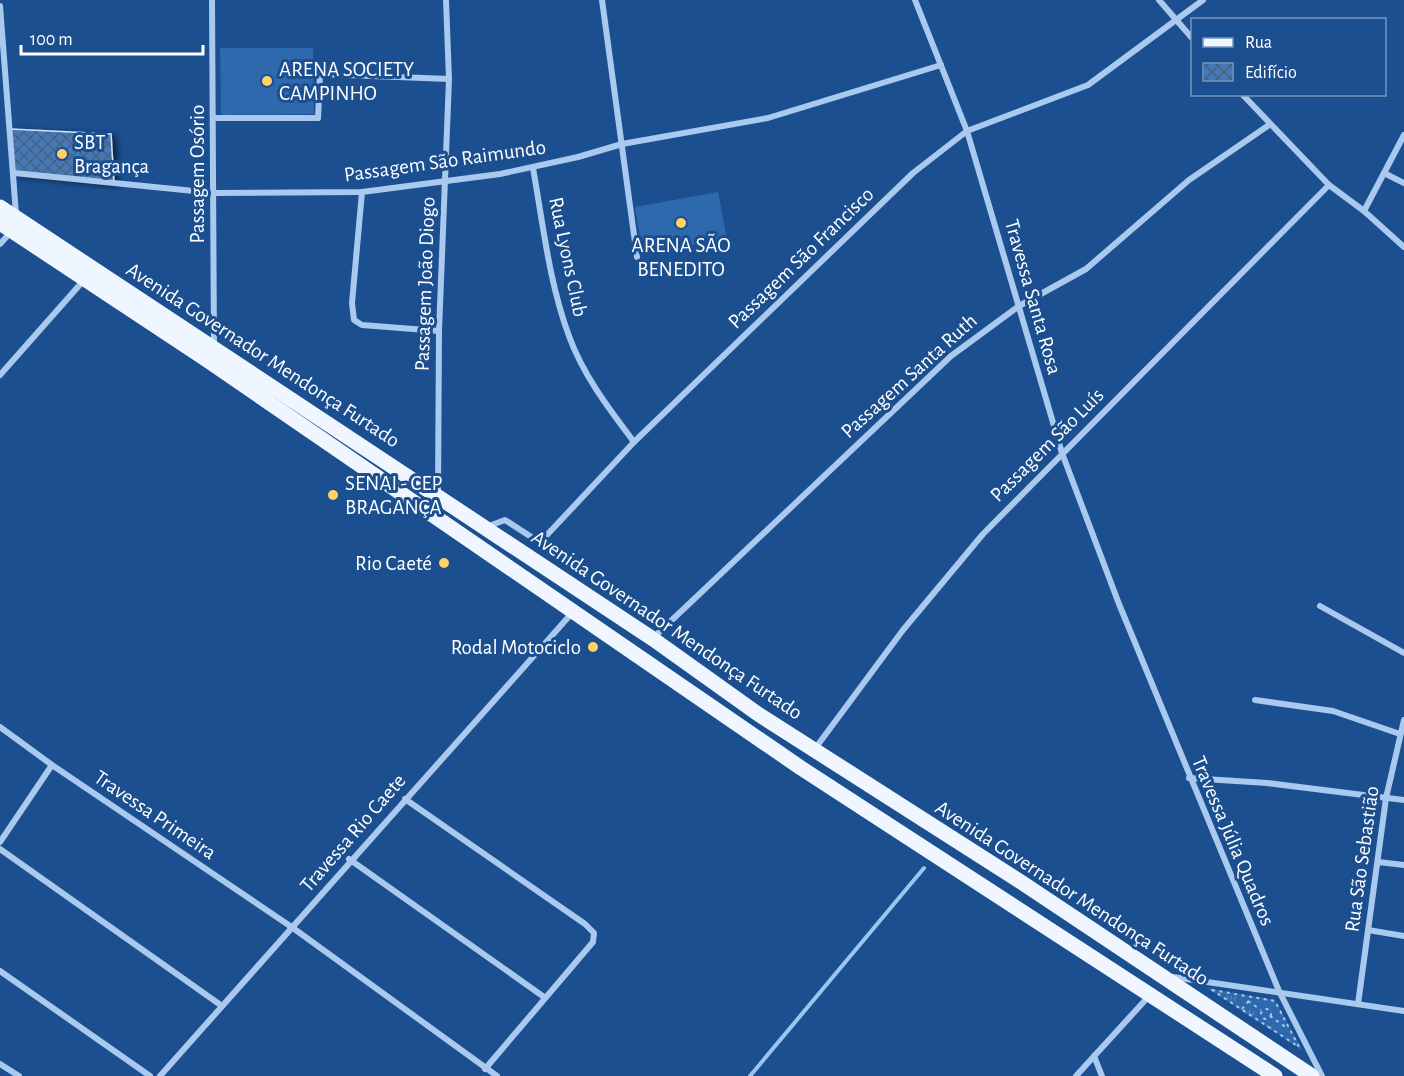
<svg xmlns="http://www.w3.org/2000/svg" width="1404" height="1076" font-family="'Alegreya Sans',sans-serif">
	<defs>
		<pattern id="park-tufts" width="24" height="20" patternUnits="userSpaceOnUse" patternTransform="scale(1.5)"><rect width="24" height="20" fill="#2e69ad"/><path d="M3 7l-1-3M5 7V3M7 7l1-3M15 17l-1-3M17 17v-4M19 17l1-3" fill="none" stroke="#4d80b9"/></pattern>
		<pattern id="building-cross-hatch" width="8" height="8" patternUnits="userSpaceOnUse" patternTransform="scale(1.5)"><rect width="8" height="8" fill="#4478b7"/><path d="M0 0l8 8M0 8l8-8" fill="none" stroke="#486282"/></pattern>
		<filter id="shadow"><feDropShadow dx="4" dy="2.5" stdDeviation="3" flood-color="#0009"/></filter>
	</defs>
	<rect width="100%" height="100%" fill="#1b4f8f"/>
	<polygon fill="url(#park-tufts)" points="1207,988 1275,1000 1303,1051"/>
	<g fill="#2e69ad">
		<polygon points="220,48 313,48 314,114 221,115"/>
		<polygon points="718,192 727,239 643,254 635,207"/>
	</g>
	<g fill="none" stroke-linecap="round" stroke-linejoin="round">
		<polyline stroke="#9cc4f0" stroke-width="4" points="750,1076 924,868"/>
	</g>
	<polygon fill="url(#building-cross-hatch)" stroke="#cfe3fa" stroke-width="1.5" filter="url(#shadow)" points="10,129 111,134 114,184 14,173"/>
	<g fill="none" stroke-linecap="round" stroke-linejoin="round">
		<g stroke="#a9c9ee" stroke-width="2" stroke-dasharray="3 4.5" stroke-linecap="butt">
			<polygon points="1212,990 1275,1001 1299,1047"/>
			<polyline points="1248,1001 1261,1010"/>
			<polyline points="1242,1009 1252,997"/>
			<circle cx="1266" cy="1014" r="5"/>
			<polyline points="1270,1016 1287,1028"/>
		</g>
		<g stroke="#a9c9ee" stroke-width="6">
			<polyline points="212,0 214,347"/>
			<polyline points="602,0 637,257"/>
			<polyline points="915,0 967,131 1062,453 1119,604 1279,991 1322,1076"/>
			<polyline points="1159,0 1192,38"/>
			<polyline points="0,6 16,214"/>
			<polyline points="1242,94 1329,185 1364,211 1404,247"/>
			<polyline points="214,118 318,118 320,74 449,79"/>
			<path d="M533,168C543,224 549,282 569,336C583,375 609,409 634,442"/>
			<polyline points="14,173 214,193 362,192 500,174 578,157 622,144 768,118 941,65"/>
			<polyline points="1384,173 1404,183"/>
			<polyline points="362,192 352,303 354,320 362,325 439,331"/>
			<polyline points="1364,211 1404,135"/>
			<polyline points="0,244 11,232"/>
			<polyline points="0,375 84,280"/>
			<polyline points="438,494 439,331 449,79 446,0"/>
			<polyline points="486,527 505,520 536,540 546,536 634,442 913,173 967,131 1088,85 1203,0"/>
			<polyline points="1320,606 1404,653"/>
			<polyline points="653,638 951,356 1019,306 1086,269 1189,180 1269,125"/>
			<polyline points="1255,700 1333,711 1400,734"/>
			<polyline points="0,727 52,765 293,928 497,1076"/>
			<polyline points="814,750 903,630 983,534 1329,185"/>
			<polyline points="1189,778 1267,783 1404,800"/>
			<polyline points="405,799 585,924 594,933 593,942 485,1069"/>
			<polyline points="0,842 52,765"/>
			<polyline points="0,849 222,1006"/>
			<polyline points="349,859 544,997"/>
			<polyline points="1378,862 1404,865"/>
			<polyline points="1368,930 1404,936"/>
			<polyline points="0,971 150,1076"/>
			<polyline points="1173,977 1404,1011"/>
			<polyline points="1358,1004 1386,798 1404,720"/>
			<polyline points="1094,1056 1102,1076"/>
			<polyline points="0,1064 19,1076"/>
			<path d="M160,1076C296,921 434,767 572,613"/>
			<polyline points="1076,1076 1149,996"/>
		</g>
		<g stroke="#f0f6ff" stroke-width="15">
			<polyline points="0,207 653,639 758,714 1021,882 1312,1076"/>
			<polyline points="0,223 207,360 801,768 1275,1076"/>
		</g>
	</g>
	<g fill="#ffd166" stroke="#1b4f8f" stroke-width="2">
		<circle cx="267" cy="81" r="6"/>
		<circle cx="62" cy="154" r="6"/>
		<circle cx="681" cy="223" r="6"/>
		<circle cx="333" cy="495" r="6"/>
		<circle cx="444" cy="563" r="6"/>
		<circle cx="593" cy="647" r="6"/>
	</g>
	<g text-anchor="middle" dominant-baseline="central" stroke-width="6" stroke-linejoin="round" paint-order="stroke">
		<g font-size="21" fill="#fff" stroke="#1b4f8f" text-anchor="start">
			<text x="279" y="69">ARENA SOCIETY<tspan x="279" dy="24">CAMPINHO</tspan></text>
			<text x="74" y="142">SBT<tspan x="74" dy="24">Bragança</tspan></text>
			<text x="681" y="245" text-anchor="middle">ARENA SÃO<tspan x="681" dy="24">BENEDITO</tspan></text>
			<text x="345" y="483">SENAI - CEP<tspan x="345" dy="24">BRAGANÇA</tspan></text>
			<text x="432" y="563" text-anchor="end">Rio Caeté</text>
			<text x="581" y="647" text-anchor="end">Rodal Motociclo</text>
		</g>
		<g font-size="21" fill="#fff" stroke="#1b4f8f">
			<text transform="translate(445 161) rotate(-8)">Passagem São Raimundo</text>
			<text transform="translate(197 174) rotate(-90)">Passagem Osório</text>
			<text transform="translate(568 257) rotate(78)">Rua Lyons Club</text>
			<text transform="translate(801 258) rotate(-44)">Passagem São Francisco</text>
			<text transform="translate(425 284) rotate(-88)">Passagem João Diogo</text>
			<text transform="translate(1033 297) rotate(74)">Travessa Santa Rosa</text>
			<text transform="translate(263 355) rotate(33)">Avenida Governador Mendonça Furtado</text>
			<text transform="translate(909 376) rotate(-42)">Passagem Santa Ruth</text>
			<text transform="translate(1047 445) rotate(-45)">Passagem São Luís</text>
			<text transform="translate(667 625) rotate(34)">Avenida Governador Mendonça Furtado</text>
			<text transform="translate(155 815) rotate(34)">Travessa Primeira</text>
			<text transform="translate(353 833) rotate(-49)">Travessa Rio Caete</text>
			<text transform="translate(1233 841) rotate(67)">Travessa Júlia Quadros</text>
			<text transform="translate(1362 859) rotate(-82)">Rua São Sebastião</text>
			<text transform="translate(1072 893) rotate(33)">Avenida Governador Mendonça Furtado</text>
		</g>
	</g>
	<rect x="1191" y="18" width="195" height="78" fill="#1b4f8f" stroke="#7695bc" stroke-width="1.5"/>
	<rect x="1203" y="38" width="30" height="9" fill="#f0f6ff" stroke="#7695bc" stroke-width="1.5"/>
	<text x="1245" y="48" font-size="18" fill="#ffffff">Rua</text>
	<rect x="1203" y="63" width="30" height="18" fill="url(#building-cross-hatch)" stroke="#7695bc" stroke-width="1.5"/>
	<text x="1245" y="78" font-size="18" fill="#ffffff">Edifício</text>
	<path d="M21 45v9h182v-9" fill="none" stroke="#ffffff" stroke-width="3"/>
	<text x="30" y="45" font-size="18" fill="#ffffff" stroke="#1b4f8f" stroke-width="4.5" paint-order="stroke">100 m</text>
</svg>
